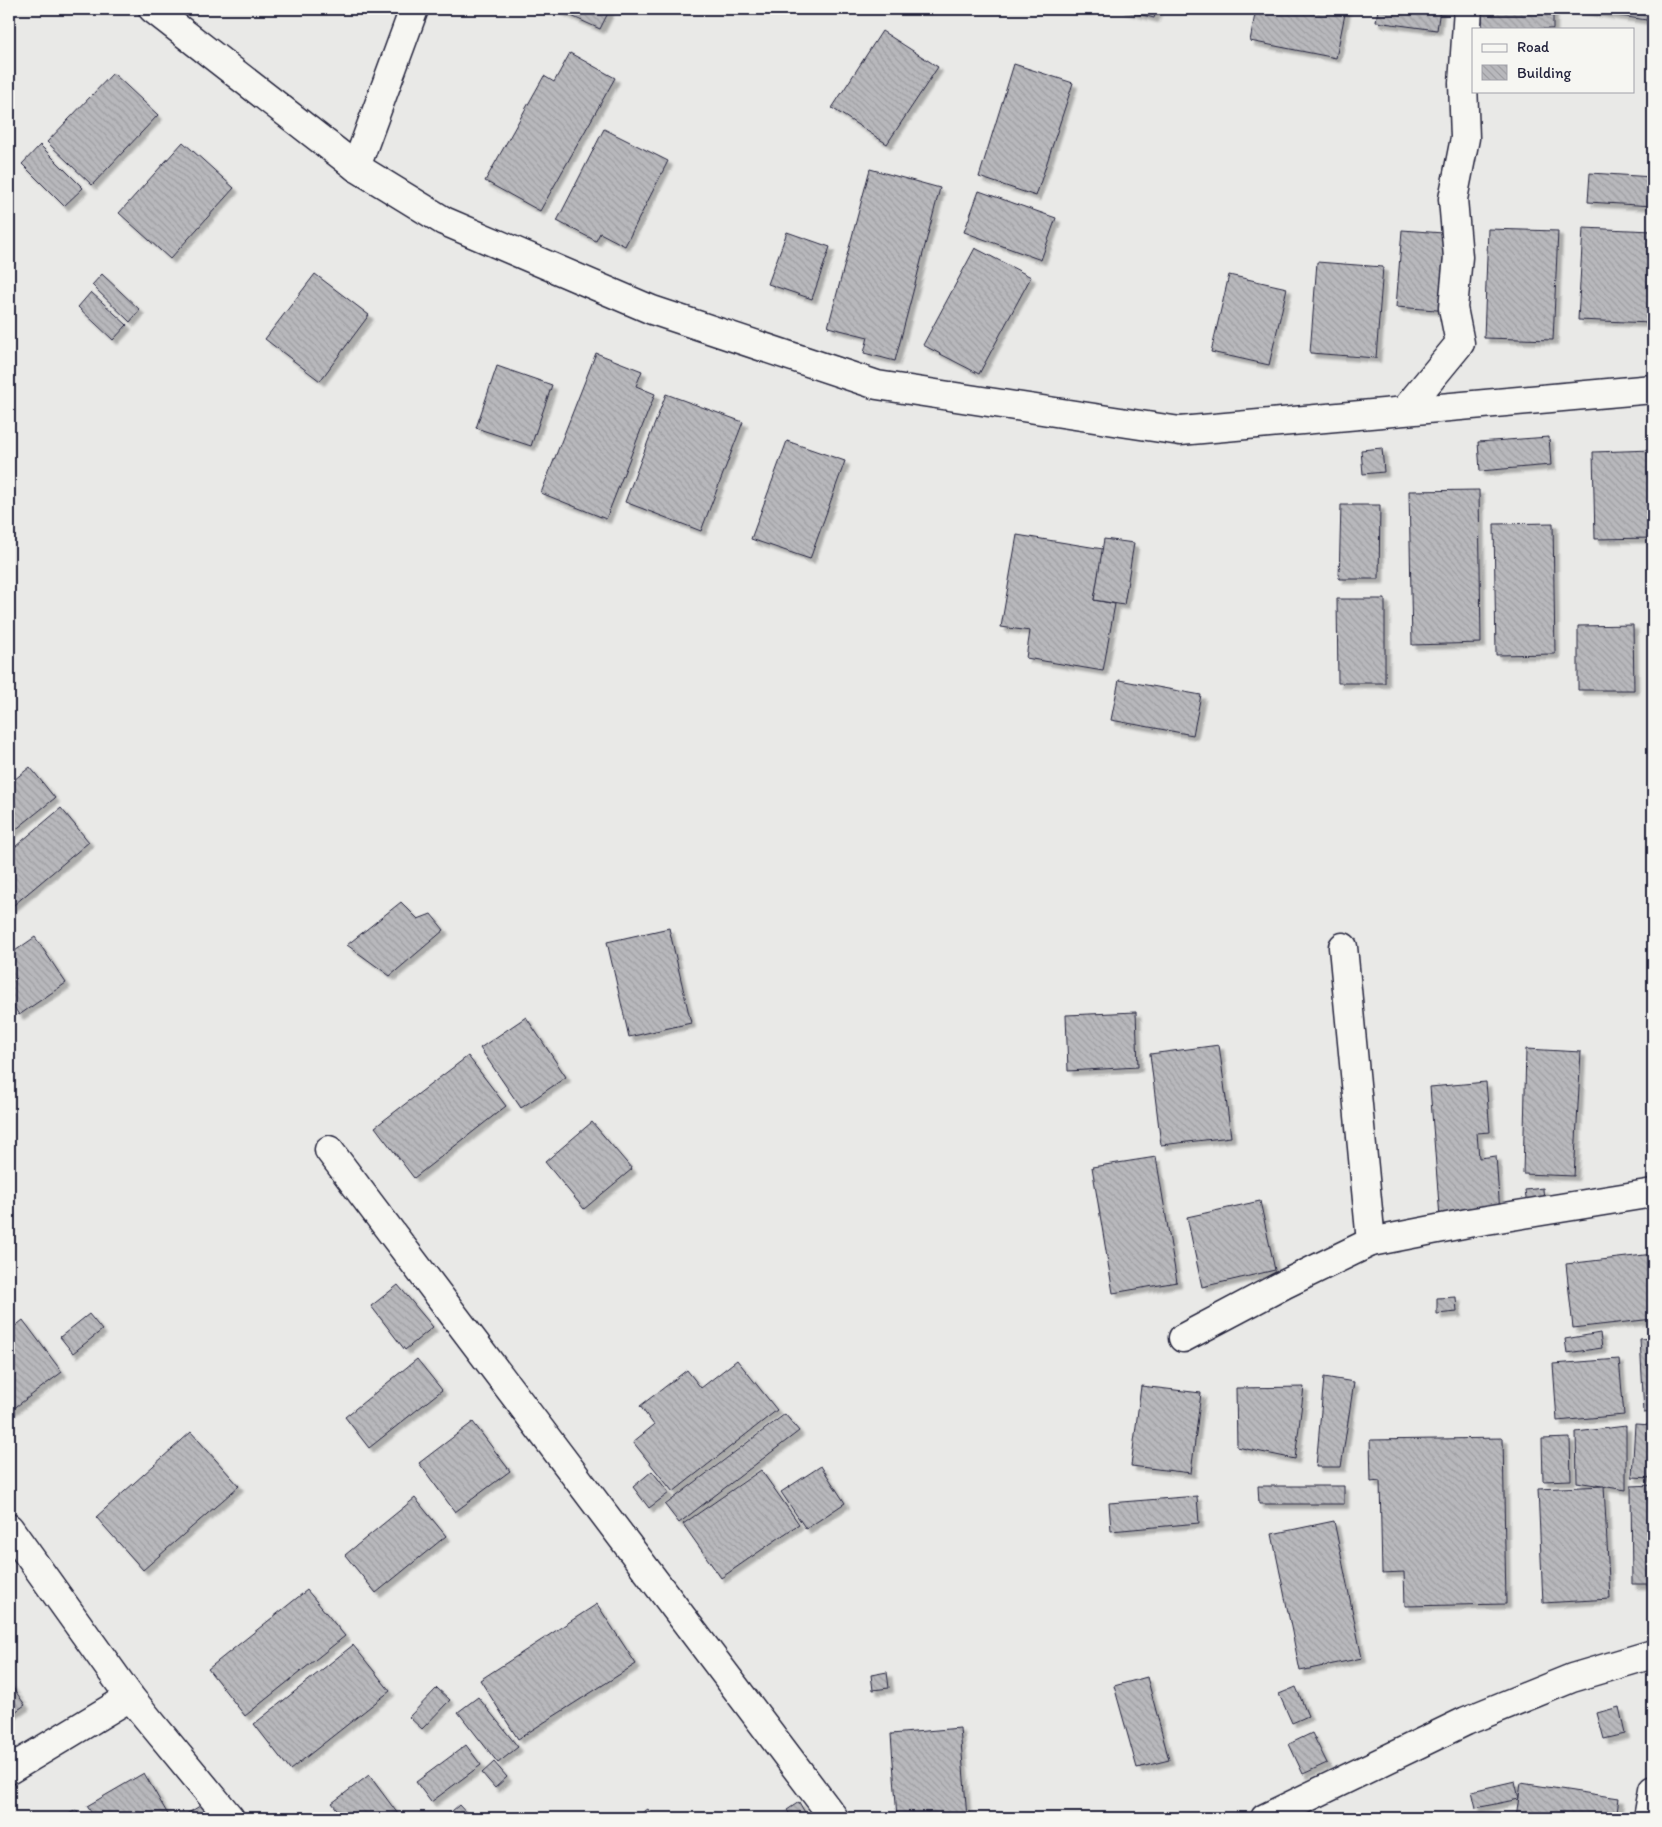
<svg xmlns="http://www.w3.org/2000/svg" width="1662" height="1827" font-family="Itim,sans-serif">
	<defs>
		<pattern id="building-back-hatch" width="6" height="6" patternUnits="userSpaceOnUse" patternTransform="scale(1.25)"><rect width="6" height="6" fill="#b8b8bc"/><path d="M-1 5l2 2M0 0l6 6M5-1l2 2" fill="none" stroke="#9e9ea2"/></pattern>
		<filter id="shadow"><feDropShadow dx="4.5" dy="4.5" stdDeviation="1" flood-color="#0004"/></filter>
	</defs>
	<rect width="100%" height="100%" fill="#e9e9e7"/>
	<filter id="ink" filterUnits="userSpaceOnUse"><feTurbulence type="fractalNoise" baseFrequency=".02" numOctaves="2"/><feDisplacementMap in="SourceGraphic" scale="10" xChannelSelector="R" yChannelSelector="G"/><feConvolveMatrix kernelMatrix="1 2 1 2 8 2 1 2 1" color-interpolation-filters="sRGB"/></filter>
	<g filter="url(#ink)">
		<g fill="url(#building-back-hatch)" stroke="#22223b" filter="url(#shadow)">
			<polygon points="556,9 610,9 600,29"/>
			<polygon points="1120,9 1157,9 1154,18"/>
			<polygon points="1256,9 1346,9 1336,58 1250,41"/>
			<polygon points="1378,9 1440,9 1437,30 1376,22"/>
			<rect x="1482" y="9" width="71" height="20"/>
			<polygon points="1574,9 1653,9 1653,21 1582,10"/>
			<polygon points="882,31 938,67 887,144 832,108"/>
			<polygon points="570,53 615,78 540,211 485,181 544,76 554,82"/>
			<polygon points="1014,64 1073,83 1036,196 979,177"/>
			<polygon points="113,73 158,115 92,185 47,142"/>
			<polygon points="604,129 668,161 625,246 600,233 596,241 557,221"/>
			<polygon points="183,142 234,188 170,259 119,213"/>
			<polygon points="40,145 83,188 64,206 22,164"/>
			<polygon points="870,169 940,188 895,361 864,353 868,337 828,327"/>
			<polygon points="1590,173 1653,177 1653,206 1588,202"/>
			<polygon points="979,191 1056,218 1041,260 964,232"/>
			<polygon points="1583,228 1653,231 1651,323 1578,320"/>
			<polygon points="1488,229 1558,231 1553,340 1484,338"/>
			<polygon points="1402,230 1457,234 1450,311 1396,307"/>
			<polygon points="787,232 830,247 812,299 768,284"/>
			<polygon points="975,248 1031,277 979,374 923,345"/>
			<polygon points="1317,262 1383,267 1376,358 1310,353"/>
			<polygon points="102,274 140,310 130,322 92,285"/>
			<polygon points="315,274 369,315 320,381 265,339"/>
			<polygon points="1229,275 1287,288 1269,365 1211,352"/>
			<polygon points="91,292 127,325 113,340 78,307"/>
			<polygon points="596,353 642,371 636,386 655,394 606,519 541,493"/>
			<polygon points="497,366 552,385 531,446 476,428"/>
			<polygon points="666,394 743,422 701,531 625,502"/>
			<polygon points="1549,437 1551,465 1480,471 1478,442"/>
			<polygon points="787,441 845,461 810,559 751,539"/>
			<polygon points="1382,448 1384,472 1363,474 1361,450"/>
			<polygon points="1653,450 1653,538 1595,539 1593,452"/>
			<polygon points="1479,490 1481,643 1412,645 1409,491"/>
			<polygon points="1341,505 1380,505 1379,579 1339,579"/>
			<polygon points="1553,523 1555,654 1496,655 1494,524"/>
			<polygon points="1017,535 1103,549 1094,600 1115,604 1103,671 1026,658 1030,631 1001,627"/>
			<polygon points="1104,539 1134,543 1124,605 1094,600"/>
			<polygon points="1337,599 1385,599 1385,683 1338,683"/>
			<polygon points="1633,625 1634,690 1578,690 1578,626"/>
			<polygon points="1119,680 1201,695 1193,735 1111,720"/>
			<polygon points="30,767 55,798 9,835 9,784"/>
			<polygon points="61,808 89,842 9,909 9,852"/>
			<polygon points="401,902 418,919 431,914 444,930 390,976 347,945"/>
			<polygon points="669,928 691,1023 629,1037 607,942"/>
			<polygon points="35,937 66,983 19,1015 9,999 9,955"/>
			<polygon points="1136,1012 1138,1067 1068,1071 1066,1015"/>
			<polygon points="526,1017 566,1077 521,1108 480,1048"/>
			<polygon points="1219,1045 1231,1137 1161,1145 1150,1054"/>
			<polygon points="1526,1049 1581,1052 1574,1176 1523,1174"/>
			<polygon points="468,1056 506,1106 414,1178 375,1127"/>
			<polygon points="1486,1082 1490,1132 1477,1133 1479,1158 1496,1156 1500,1213 1440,1218 1430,1087"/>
			<polygon points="592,1122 632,1169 584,1209 545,1162"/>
			<polygon points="1156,1157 1177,1282 1113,1293 1092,1167"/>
			<polygon points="1543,1188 1544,1203 1527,1206 1525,1190"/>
			<polygon points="1260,1201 1275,1270 1202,1287 1187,1217"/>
			<polygon points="1653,1254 1653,1319 1573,1328 1566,1264"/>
			<polygon points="398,1285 433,1327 405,1350 371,1306"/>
			<polygon points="1456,1297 1457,1312 1437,1314 1437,1298"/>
			<polygon points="89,1314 102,1330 73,1353 60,1337"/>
			<polygon points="23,1320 62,1372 9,1412 9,1331"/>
			<polygon points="1600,1333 1602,1348 1567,1353 1565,1339"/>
			<polygon points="1653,1338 1653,1412 1644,1413 1640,1339"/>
			<polygon points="417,1359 442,1390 369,1448 345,1417"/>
			<polygon points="1619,1359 1624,1415 1557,1421 1553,1364"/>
			<polygon points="737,1360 777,1410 673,1492 633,1442 654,1425 640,1406 687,1370 701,1388"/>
			<polygon points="1324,1377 1354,1382 1341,1467 1316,1467"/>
			<polygon points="1141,1386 1201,1393 1191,1473 1131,1466"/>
			<polygon points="1304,1387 1295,1459 1237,1447 1236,1388"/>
			<polygon points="785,1414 799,1431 679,1523 665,1505"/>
			<polygon points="473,1422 510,1471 455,1512 419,1463"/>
			<polygon points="1635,1424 1653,1425 1653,1478 1632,1477"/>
			<polygon points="1626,1426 1626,1490 1577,1482 1576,1432"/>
			<polygon points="191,1432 239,1486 143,1570 96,1517"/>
			<polygon points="1503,1438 1506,1604 1405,1606 1404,1572 1382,1573 1380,1481 1371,1482 1370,1440"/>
			<polygon points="1570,1438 1571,1480 1543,1481 1542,1439"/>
			<polygon points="821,1466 845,1503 806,1529 781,1492"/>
			<polygon points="761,1470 799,1524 721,1578 683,1524"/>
			<polygon points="652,1471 669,1493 649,1508 633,1487"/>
			<polygon points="1653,1485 1653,1584 1632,1584 1631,1486"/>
			<polygon points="1258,1486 1344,1486 1344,1504 1259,1504"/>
			<polygon points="1604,1486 1610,1599 1543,1603 1538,1489"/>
			<polygon points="1197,1496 1199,1523 1111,1531 1109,1503"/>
			<polygon points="415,1498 446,1536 376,1593 345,1555"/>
			<polygon points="1334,1521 1362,1658 1300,1671 1272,1534"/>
			<polygon points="307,1590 345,1636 245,1716 208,1669"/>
			<polygon points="597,1604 636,1664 518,1739 480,1680"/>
			<polygon points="353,1645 390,1691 290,1770 254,1724"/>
			<polygon points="887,1672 889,1688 873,1690 871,1675"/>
			<polygon points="1147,1677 1169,1760 1137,1768 1114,1686"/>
			<polygon points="9,1682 25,1705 9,1716"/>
			<polygon points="1296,1687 1308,1716 1292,1723 1279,1694"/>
			<polygon points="437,1688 450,1700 422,1729 409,1717"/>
			<polygon points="478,1697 518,1747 498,1763 458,1712"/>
			<polygon points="1619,1707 1625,1734 1604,1739 1597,1713"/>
			<polygon points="960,1728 967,1818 897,1818 891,1734"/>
			<polygon points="1312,1733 1327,1763 1303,1774 1289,1744"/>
			<polygon points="466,1745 481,1765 431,1802 416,1782"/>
			<polygon points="494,1762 507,1777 495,1788 482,1773"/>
			<polygon points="144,1773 170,1818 95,1818 87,1806"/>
			<polygon points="369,1775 401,1818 344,1818 332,1803"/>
			<polygon points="1515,1781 1519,1799 1476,1808 1472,1791"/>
			<polygon points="1521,1783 1619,1798 1616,1818 1516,1818"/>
			<polygon points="799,1802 808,1818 792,1818 787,1810"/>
			<polygon points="203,1804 211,1816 208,1818 180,1818"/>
			<polygon points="459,1805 471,1818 444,1818"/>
			<polygon points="648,1809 654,1818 634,1818"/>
			<polygon points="76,1810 81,1818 62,1818"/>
		</g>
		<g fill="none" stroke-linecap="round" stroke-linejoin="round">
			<g stroke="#22223b" stroke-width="31">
				<g id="minor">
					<polyline points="153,9 356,167 444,221 652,310 877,385 1180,431 1653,389"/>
					<polyline points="356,167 414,9"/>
					<polyline points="1405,410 1460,343 1453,308 1458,257 1453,199 1465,138 1463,83 1468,9"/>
					<polyline points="1343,947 1371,1242"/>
					<polyline points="329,1150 834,1818"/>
					<polyline points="1183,1338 1285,1284 1371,1242 1468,1223 1653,1193"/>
					<polyline points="9,1528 130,1697 230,1818"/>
					<polyline points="9,1770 130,1697"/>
					<polyline points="1265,1818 1466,1721 1572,1678 1653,1654"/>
					<polyline points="1648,1818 1653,1790"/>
				</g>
			</g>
			<use href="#minor" stroke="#f6f6f2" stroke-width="28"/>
		</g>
	</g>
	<rect width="1662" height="1827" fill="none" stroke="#f6f6f2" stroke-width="30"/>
	<rect x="15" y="15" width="1632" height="1797" fill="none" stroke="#22223b" stroke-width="2" filter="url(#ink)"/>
	<rect x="1472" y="28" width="162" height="65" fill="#f6f6f2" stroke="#a1a1a9"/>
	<rect x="1482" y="44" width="25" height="8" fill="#f6f6f2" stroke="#a1a1a9"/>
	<text x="1517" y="52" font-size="15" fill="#22223b">Road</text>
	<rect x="1482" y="65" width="25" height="15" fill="url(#building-back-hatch)" stroke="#a1a1a9"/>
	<text x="1517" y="78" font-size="15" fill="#22223b">Building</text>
</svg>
